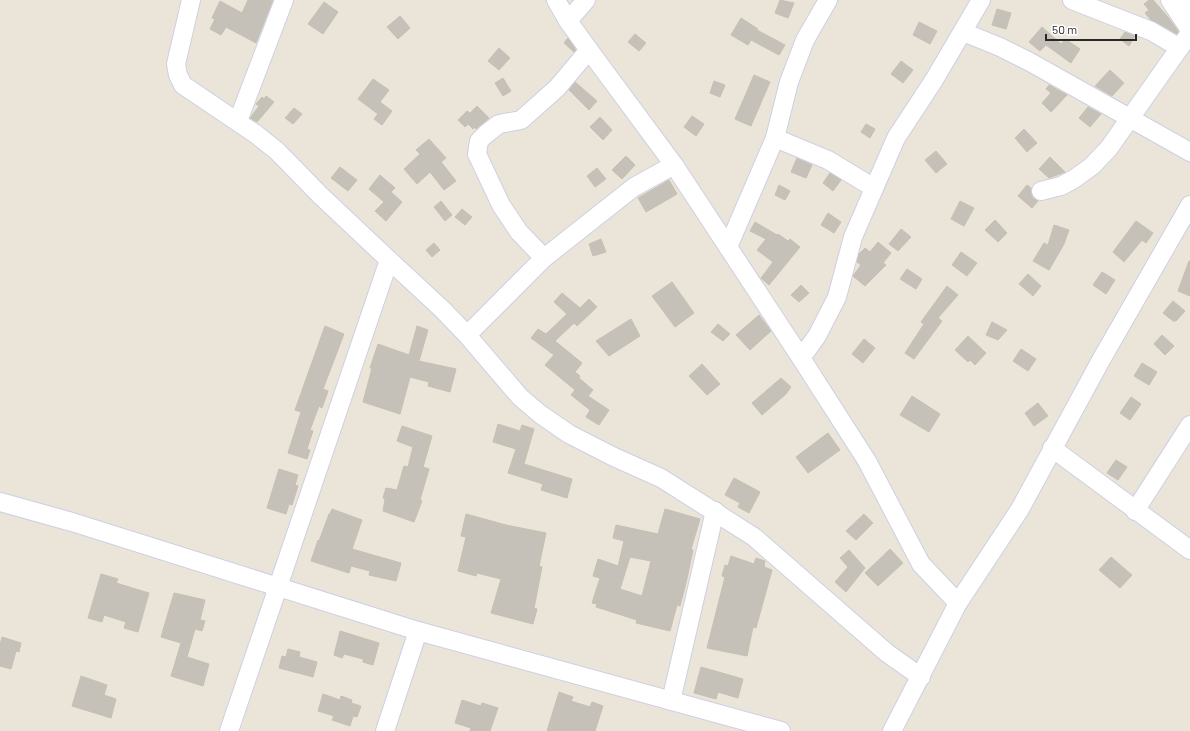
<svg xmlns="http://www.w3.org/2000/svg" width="1190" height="731" font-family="Barlow,sans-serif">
	<rect width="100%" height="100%" fill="#ebe4d8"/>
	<g fill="#c6c1b8" stroke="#c6c0b2" fill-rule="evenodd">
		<polygon points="248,0 273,0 256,43 226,27 221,35 210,29 215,19 212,18 220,1 242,13"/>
		<polygon points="780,0 794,3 788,18 775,13"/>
		<polygon points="1149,0 1153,0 1168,17 1178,31 1177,34 1151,20 1145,13 1149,10 1144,4"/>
		<polygon points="324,2 338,12 323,34 308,24"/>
		<polygon points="997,9 1011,13 1006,29 992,25"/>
		<polygon points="400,16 410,28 398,39 387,27"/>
		<polygon points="741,18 758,29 757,30 785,45 779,55 751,40 748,45 731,35"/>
		<polygon points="919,22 937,31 930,44 913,35"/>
		<polygon points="1042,27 1061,44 1065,39 1080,49 1071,63 1046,45 1040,51 1029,42"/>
		<polygon points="1125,32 1135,36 1129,46 1120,39"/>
		<polygon points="635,34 646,43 639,51 628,42"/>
		<polygon points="568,38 576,50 574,52 564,43"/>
		<polygon points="499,48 510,58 499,70 488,61"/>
		<polygon points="901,61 913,70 903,83 891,74"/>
		<polygon points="1110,70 1124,83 1112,96 1095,86"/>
		<polygon points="754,75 770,82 751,126 735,119"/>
		<polygon points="503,78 511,91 503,96 495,83"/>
		<polygon points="373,79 389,90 380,102 392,111 382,125 374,119 378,114 358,99"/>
		<polygon points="714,81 725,85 720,97 710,93"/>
		<polygon points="575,82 597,101 589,110 569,90"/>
		<polygon points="1049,85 1067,95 1051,112 1042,103 1051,93 1046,89"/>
		<polygon points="266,96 274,102 257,122 250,118 259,106 256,104 262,97 264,99"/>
		<polygon points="477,106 489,118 476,129 475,127 473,129 468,124 465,127 458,120 467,111 470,113"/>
		<polygon points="1088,107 1101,114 1090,127 1079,118"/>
		<polygon points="294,108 302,114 293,124 285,118"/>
		<polygon points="692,116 704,124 696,136 684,127"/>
		<polygon points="600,117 612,130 603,140 590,127"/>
		<polygon points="866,124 875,129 870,138 861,132"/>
		<polygon points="1024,129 1037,143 1027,152 1015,138"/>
		<polygon points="429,139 446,158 441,162 456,181 444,190 430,172 417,184 404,169 420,154 416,150"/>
		<polygon points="936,151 947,164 936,173 925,160"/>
		<polygon points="626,156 635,165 622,179 612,170"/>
		<polygon points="1050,157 1065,172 1049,178 1039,169"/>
		<polygon points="797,158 812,165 806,178 791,172"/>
		<polygon points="340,167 357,180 348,191 331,178"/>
		<polygon points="597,168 606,179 595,187 587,176"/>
		<polygon points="830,173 841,180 833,191 823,183"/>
		<polygon points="380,175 395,188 391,192 402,202 386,221 375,211 384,202 369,189"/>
		<polygon points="669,180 677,194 646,212 638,198"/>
		<polygon points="779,185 790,191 785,200 775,195"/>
		<polygon points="1027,185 1031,188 1033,198 1038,201 1032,208 1018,196"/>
		<polygon points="441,201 452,215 445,221 434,207"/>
		<polygon points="960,201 974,208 964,226 951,219"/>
		<polygon points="462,209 472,217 465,225 455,217"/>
		<polygon points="828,213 841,222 834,233 821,225"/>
		<polygon points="995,220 1007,233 998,242 985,230"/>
		<polygon points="1136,221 1153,233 1146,243 1142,240 1124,262 1113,252"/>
		<polygon points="755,222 777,235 778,234 788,241 790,239 800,247 769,285 761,278 773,262 757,250 766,239 750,231"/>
		<polygon points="1054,225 1069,230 1064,244 1049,270 1033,261 1044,243 1048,245"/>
		<polygon points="901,229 911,237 898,251 889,244"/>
		<polygon points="601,239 606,252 593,256 589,244"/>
		<polygon points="878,242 891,253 883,263 886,265 865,286 853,276 861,265 857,262 859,254 865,248 870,252"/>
		<polygon points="434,243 440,250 432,257 426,250"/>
		<polygon points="961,252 977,263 967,276 952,265"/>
		<polygon points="1189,261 1190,261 1190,296 1178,291"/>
		<polygon points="907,269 922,279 916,289 900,279"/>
		<polygon points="1102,272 1115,280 1106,294 1093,285"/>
		<polygon points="1028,274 1041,286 1033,296 1019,284"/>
		<polygon points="672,282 694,313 675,327 652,296"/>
		<polygon points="801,285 809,293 799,302 791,295"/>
		<polygon points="947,286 958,295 938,318 942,321 914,359 905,353 924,324 921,322"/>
		<polygon points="562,293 580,308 589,299 597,307 577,326 574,323 555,341 582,363 575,372 580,376 579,378 593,390 588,396 609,410 599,425 586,417 590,410 571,395 575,390 545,365 554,355 531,338 538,329 546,334 567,314 554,302"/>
		<polygon points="1173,301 1185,311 1176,321 1173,321 1163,313"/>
		<polygon points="759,315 771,331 750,350 736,335"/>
		<polygon points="631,319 640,336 609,356 596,341"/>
		<polygon points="992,322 1007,330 998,340 986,335"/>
		<polygon points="718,324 730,334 723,341 711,332"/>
		<polygon points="325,326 344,334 323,389 328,391 322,408 319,406 310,430 313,431 307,449 310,450 307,459 288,453 301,412 295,410"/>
		<polygon points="417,326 428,330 419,361 456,369 450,392 428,386 429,382 410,377 400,414 363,402 372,368 370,368 378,344 409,355"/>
		<polygon points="1162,335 1174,346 1165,355 1154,344"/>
		<polygon points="968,336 986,353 975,365 970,360 968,362 955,350"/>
		<polygon points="864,339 875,348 863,363 852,354"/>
		<polygon points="1021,349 1036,359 1028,371 1013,361"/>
		<polygon points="1142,363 1157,372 1149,385 1134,376"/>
		<polygon points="702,364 720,384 707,395 689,376"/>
		<polygon points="781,378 791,387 786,394 762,415 752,403"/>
		<polygon points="912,396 940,414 929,432 900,415"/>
		<polygon points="1131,397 1141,404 1130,420 1120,413"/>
		<polygon points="1038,403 1048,416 1034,426 1025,413"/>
		<polygon points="498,424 520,431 522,425 534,429 524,464 572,479 567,498 541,490 543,484 508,473 516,449 493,442"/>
		<polygon points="402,426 432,436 423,467 429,469 420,500 422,501 414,522 383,511 385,499 383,498 386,488 397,490 404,466 408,467 413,447 397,441"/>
		<polygon points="828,433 840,450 808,473 796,457"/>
		<polygon points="1116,460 1127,467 1118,480 1107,473"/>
		<polygon points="279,469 298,475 295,485 298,486 292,505 289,504 286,514 267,508"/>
		<polygon points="734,478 760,492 749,513 738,507 740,503 725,495"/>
		<polygon points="332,509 362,520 352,549 401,563 396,581 369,575 370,571 351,566 349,573 311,561 318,540 319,541 329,514 330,514"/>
		<path d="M665,509L700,519L691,549L693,550L686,583L680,606L677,605L670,631L636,623L637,620L596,607L597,604L592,603L600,578L593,576L598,559L618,566L624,541L613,538L616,525L658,534ZM630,557L651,561L642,596L620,589Z"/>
		<polygon points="466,514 506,525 546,533 539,566 542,567 534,608 537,609 533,624 491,613 501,579 477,573 476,576 458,571 466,537 461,536"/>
		<polygon points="864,514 873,523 856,540 846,531"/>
		<polygon points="890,549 903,563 878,586 865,573"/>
		<polygon points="849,550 865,568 846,592 835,582 848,567 840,558"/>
		<polygon points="731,556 754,564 756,558 765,561 764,567 772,570 756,628 753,627 747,656 707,648 725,577 722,576 725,565 728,566"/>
		<polygon points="1111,557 1132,575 1120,588 1099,570"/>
		<polygon points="101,574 118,579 116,583 149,593 138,632 124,628 126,622 104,615 102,622 88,618"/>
		<polygon points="174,593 205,600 200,620 205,621 202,631 195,629 187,657 209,664 203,686 171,676 181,643 161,637"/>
		<polygon points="340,631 379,643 373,665 363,662 363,659 344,654 342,658 334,655"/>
		<polygon points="2,637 21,643 19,652 16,651 11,669 0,666 0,645"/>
		<polygon points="288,649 300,652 299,657 317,662 313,677 279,668 282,656 286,657"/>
		<polygon points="701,667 743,679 738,698 718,692 716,699 694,693"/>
		<polygon points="81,676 107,685 104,695 116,699 111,718 72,706"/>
		<polygon points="559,692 573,697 571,701 590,707 592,702 603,706 595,731 547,731"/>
		<polygon points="323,694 340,700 341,696 352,700 351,703 361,706 357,717 353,716 350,726 332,720 334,716 318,711"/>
		<polygon points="462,700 481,706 482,703 498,708 490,731 470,731 471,728 455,723"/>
	</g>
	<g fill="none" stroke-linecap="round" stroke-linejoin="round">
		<g stroke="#cdd0e2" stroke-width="20">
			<g id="minor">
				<polyline points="191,0 176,64 178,75 183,85 257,135 277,151 320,195 389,260 229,731"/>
				<polyline points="556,0 568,21 589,50 674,165 801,358 867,461 921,564 958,603"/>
				<polyline points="1072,0 1151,31 1180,48"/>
				<polyline points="1170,0 1190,30"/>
				<polyline points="568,21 586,0"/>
				<polyline points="1185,22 1188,0"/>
				<polyline points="963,32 1000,47 1030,62 1190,152"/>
				<polyline points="238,121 284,0"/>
				<polyline points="775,138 789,82 805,40 828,0"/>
				<polyline points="1041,191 1061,186 1074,179 1092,166 1109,148 1190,33"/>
				<polyline points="728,247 775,138 828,160 874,188"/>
				<polyline points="544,258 519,232 501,205 477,154 479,141 486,134 499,124 521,120 557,88 589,50"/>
				<polyline points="389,260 443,310 467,335 520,397 540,414 569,434 614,457 661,478 754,537 887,653 921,677"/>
				<polyline points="467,335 544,258 634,187 674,165"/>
				<polyline points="801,358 817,336 837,297 853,237 896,138 934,80 981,0"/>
				<polyline points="1052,448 1190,550"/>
				<polyline points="0,502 72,522 418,631 781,731"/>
				<polyline points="1135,511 1190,425"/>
				<polyline points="671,701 715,511"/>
				<polyline points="385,731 418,631"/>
				<polyline points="892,731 958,603 1020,509 1101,360 1190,205"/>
			</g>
		</g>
		<use href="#minor" stroke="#fff" stroke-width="18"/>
	</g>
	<path d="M1046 34v6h90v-6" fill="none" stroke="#282828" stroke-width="2"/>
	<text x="1052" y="34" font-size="12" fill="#282828" stroke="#ffffff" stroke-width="3" paint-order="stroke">50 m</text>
</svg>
